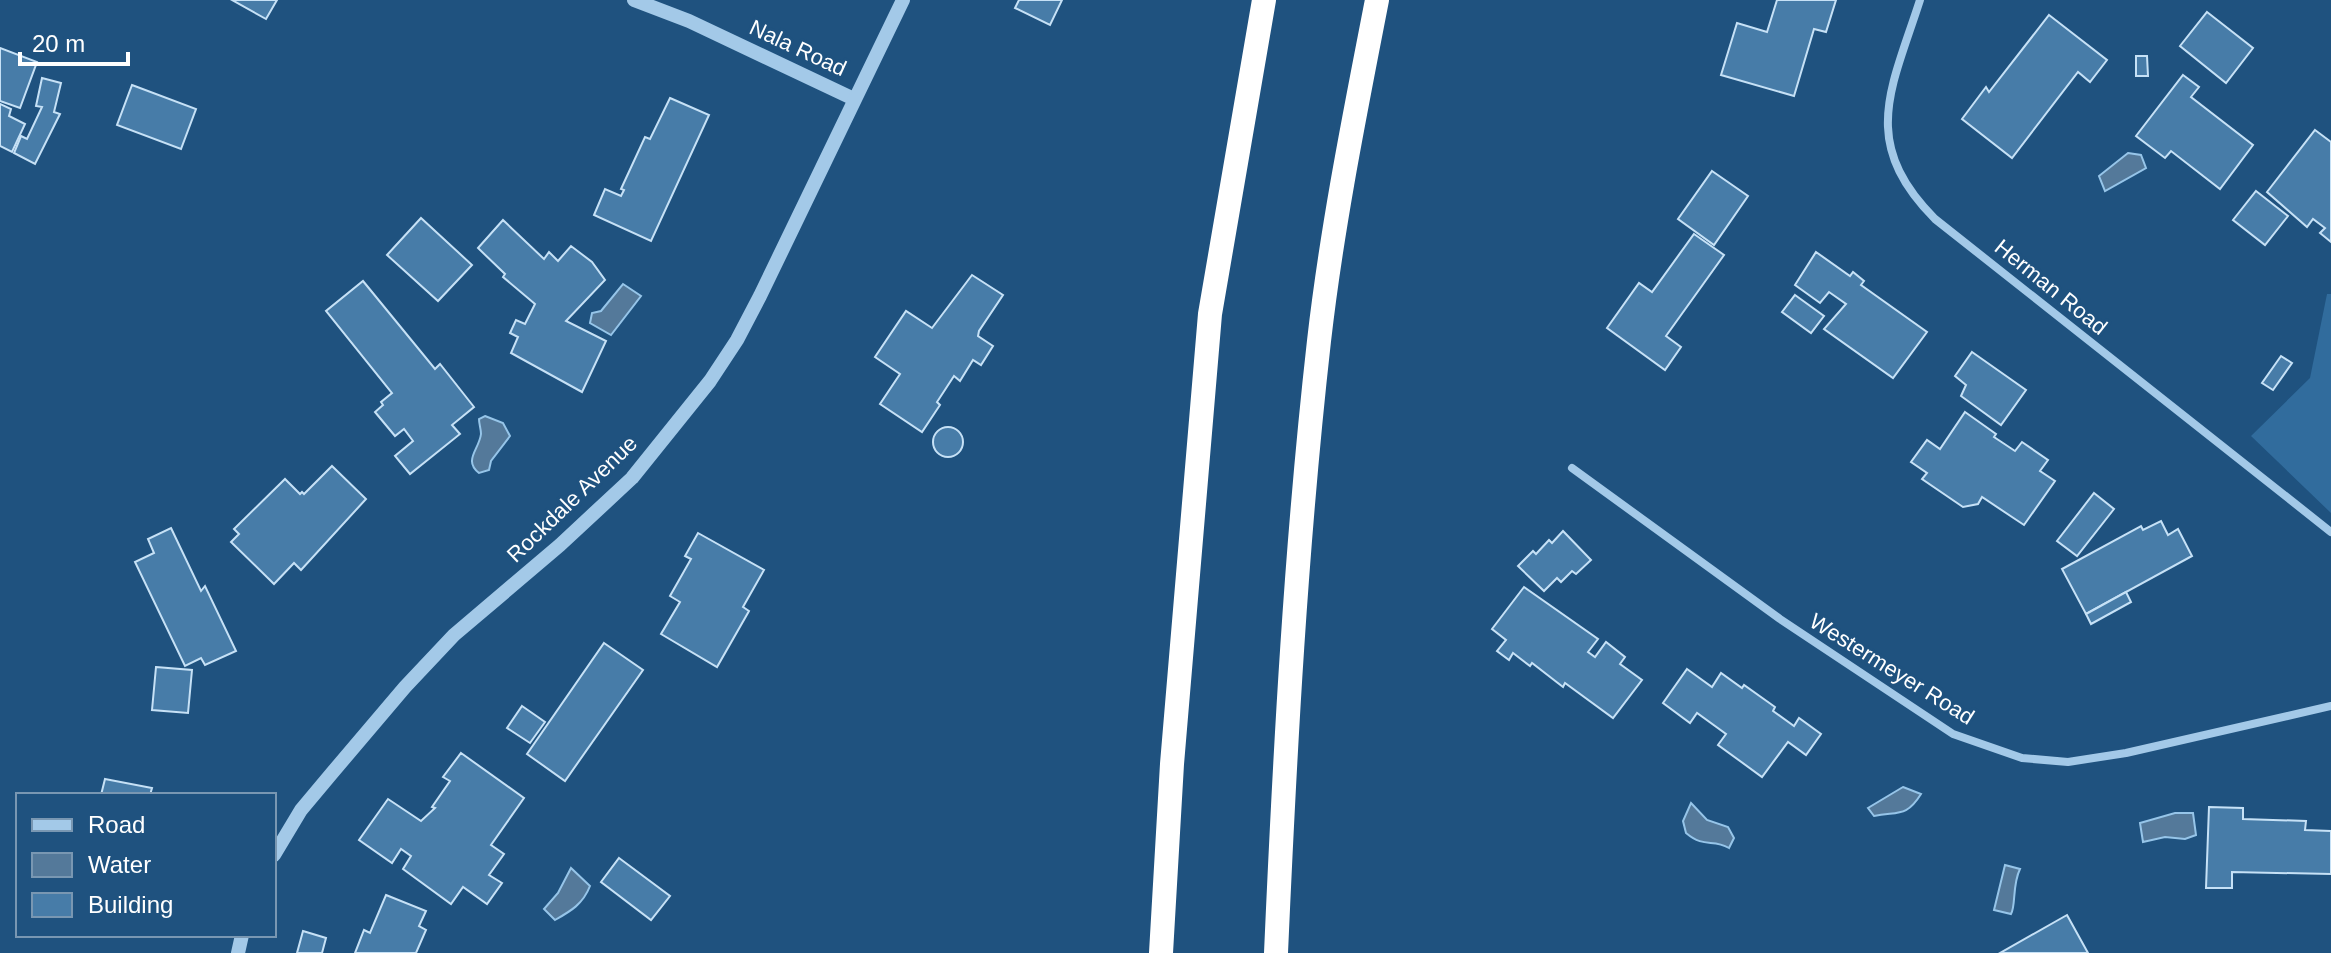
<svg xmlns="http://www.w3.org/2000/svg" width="2331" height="953" font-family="Arial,sans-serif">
	<rect width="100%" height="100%" fill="#1f527f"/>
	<polygon fill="#316c9d" points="2327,294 2331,294 2331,513 2251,436 2310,378"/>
	<g fill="#54799a" stroke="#96c5e9" stroke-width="2">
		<polygon points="2128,153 2141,155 2146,168 2105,191 2099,176"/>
		<polygon points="623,284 641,296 611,335 590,323 592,313 601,311"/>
		<path d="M485,416L503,423L510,436L491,461L489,470L479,473C463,460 479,450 481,434C481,429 479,424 479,419Z"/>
		<path d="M1903,787L1921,794C1906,818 1898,811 1874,816L1868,808Z"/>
		<path d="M1691,803L1707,820L1728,827L1734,838L1729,848C1712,838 1705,849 1686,833L1683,821Z"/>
		<polygon points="2175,813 2193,813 2196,835 2185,839 2165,837 2143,842 2140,823"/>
		<path d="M2005,865L2020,869C2012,885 2016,906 2011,914L1994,910Z"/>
		<path d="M571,868L590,886C583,904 571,911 555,920L544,909L558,893Z"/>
	</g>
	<g fill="#477ca8" stroke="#c6e1f6" stroke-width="2">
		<polygon points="232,0 277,0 266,19"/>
		<polygon points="1019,0 1062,0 1050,25 1015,8"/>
		<polygon points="1777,0 1836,0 1826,32 1814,29 1794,96 1721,75 1737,23 1767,32"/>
		<polygon points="2207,12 2253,48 2226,83 2180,46"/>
		<polygon points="2049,15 2107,60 2090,82 2078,72 2012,158 1962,119 1986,87 1989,92"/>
		<polygon points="0,48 37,62 20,108 0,101"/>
		<polygon points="2136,56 2147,56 2148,76 2136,76"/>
		<polygon points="2183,75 2199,87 2191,97 2253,145 2220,189 2171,151 2165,158 2136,136"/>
		<polygon points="42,78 61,83 54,112 60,114 35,164 14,153 21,136 27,139 42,107 36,106"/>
		<polygon points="132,85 196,109 181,149 117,125"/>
		<polygon points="670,98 709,115 651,241 594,215 605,189 621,196 624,190 621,189 645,137 650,139"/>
		<polygon points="0,104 11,109 9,116 25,124 12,152 0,146"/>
		<polygon points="2315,130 2331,142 2331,242 2320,233 2325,228 2313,219 2307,227 2267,192"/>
		<polygon points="1712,171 1748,196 1714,245 1678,219"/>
		<polygon points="2256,191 2288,216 2265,245 2233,220"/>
		<polygon points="421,218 472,265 438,301 387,255"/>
		<polygon points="503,220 544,259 549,252 558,261 571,246 592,262 605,280 566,321 606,341 582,392 511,353 518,337 510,333 516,320 525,324 535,304 503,277 505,274 478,248"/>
		<polygon points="1694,234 1724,255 1666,336 1681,347 1665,370 1607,328 1639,283 1652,292"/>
		<polygon points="1816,252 1850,276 1853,272 1864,281 1861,285 1927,332 1893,378 1824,329 1846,304 1829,292 1820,303 1795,285"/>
		<polygon points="972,275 1003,295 979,331 978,336 993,346 981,365 973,360 960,381 954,376 937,402 940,405 922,432 880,404 900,374 875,357 906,311 932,328"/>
		<polygon points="363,281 435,369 440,364 474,407 452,425 460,434 410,474 395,456 413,441 404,429 395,436 375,412 383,405 381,402 392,393 326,311"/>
		<polygon points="1795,295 1824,316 1811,333 1782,312"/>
		<polygon points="1972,352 2026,390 2001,425 1961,396 1966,385 1955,376"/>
		<polygon points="2281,356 2292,363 2273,390 2262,383"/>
		<polygon points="1965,412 1996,434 1994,437 2015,451 2022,442 2048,460 2040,471 2055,481 2024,525 1982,497 1978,504 1963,507 1922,479 1927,473 1911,462 1927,440 1940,449"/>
		<circle cx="948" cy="442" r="15"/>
		<polygon points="332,466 366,499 301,570 294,563 274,584 231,542 239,534 234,529 285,479 300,494 302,492 304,494"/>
		<polygon points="2094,493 2114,509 2077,556 2057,541"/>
		<polygon points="2161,521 2168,535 2178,529 2192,556 2086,614 2062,569 2141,526 2143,530"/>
		<polygon points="171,528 201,591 205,586 236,651 205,665 201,658 185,666 135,562 154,553 148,539"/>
		<polygon points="1563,531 1591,560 1576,574 1572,571 1561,582 1557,578 1544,591 1518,566 1533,551 1536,554 1549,540 1552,543"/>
		<polygon points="698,533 764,570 743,607 749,611 717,667 661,634 680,602 670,596 691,559 685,556"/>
		<polygon points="1524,587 1598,639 1588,652 1595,657 1606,642 1625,657 1620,664 1642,680 1613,718 1565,683 1563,687 1532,663 1530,666 1513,653 1509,660 1497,651 1506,640 1492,629"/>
		<polygon points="2126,592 2131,602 2091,624 2086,614"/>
		<polygon points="604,643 643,670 565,781 527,754"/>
		<polygon points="156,667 192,670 188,713 152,710"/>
		<polygon points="1687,669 1712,687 1721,673 1742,688 1744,685 1775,707 1773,711 1794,726 1799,718 1821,734 1806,755 1788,742 1762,777 1718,745 1726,734 1697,713 1690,723 1663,703"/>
		<polygon points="522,706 545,722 530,743 507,728"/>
		<polygon points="461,753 524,798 491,845 504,854 489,875 502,883 487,904 463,887 451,904 403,869 411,856 401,849 392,863 359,840 388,799 421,821 435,808 432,807 450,781 443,777"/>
		<polygon points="105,779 152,788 150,795 101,795"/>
		<polygon points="2209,807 2243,808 2243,819 2306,821 2305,830 2331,831 2331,874 2232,872 2232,888 2206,888"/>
		<polygon points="619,858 670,896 651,920 601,882"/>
		<polygon points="386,895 426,911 419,926 426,930 416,953 355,953 364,930 370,933"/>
		<polygon points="2067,915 2088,953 2000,953"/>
		<polygon points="303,931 326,938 322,953 297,953"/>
	</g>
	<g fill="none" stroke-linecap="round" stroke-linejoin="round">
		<g stroke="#a3c9e8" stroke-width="8">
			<path d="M1920,0C1891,90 1859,142 1935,219L2331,532"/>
			<polyline points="1572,468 1780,619 1953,734 2022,758 2068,762 2126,753 2331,706"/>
		</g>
		<g stroke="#a3c9e8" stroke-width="14">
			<polyline points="634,0 689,21 854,99"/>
			<polyline points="274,855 301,810 332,773 405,687 454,635 560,545 632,478 710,381 737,340 760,296 903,0"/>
			<polyline points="238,953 242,935"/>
		</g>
		<g stroke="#fff" stroke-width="24">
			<polyline points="1161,953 1172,764 1210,314 1264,0"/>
			<path d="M1276,953C1285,749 1296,545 1319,341C1332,227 1355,113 1377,0"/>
		</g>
	</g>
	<g text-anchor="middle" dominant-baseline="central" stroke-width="6" stroke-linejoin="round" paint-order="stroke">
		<g font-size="22" fill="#fff" stroke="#1f527f">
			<text transform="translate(798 48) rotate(25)">Nala Road</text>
			<text transform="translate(2051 287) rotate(39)">Herman Road</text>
			<text transform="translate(572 499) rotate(-44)">Rockdale Avenue</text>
			<text transform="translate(1892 669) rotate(32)">Westermeyer Road</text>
		</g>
	</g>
	<rect x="16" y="793" width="260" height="144" fill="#1f527f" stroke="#7997b2" stroke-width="2"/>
	<rect x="32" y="819" width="40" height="12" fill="#a3c9e8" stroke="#7997b2" stroke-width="2"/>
	<text x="88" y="833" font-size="24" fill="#ffffff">Road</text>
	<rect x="32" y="853" width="40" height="24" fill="#54799a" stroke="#7997b2" stroke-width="2"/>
	<text x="88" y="873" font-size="24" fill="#ffffff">Water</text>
	<rect x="32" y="893" width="40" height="24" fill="#477ca8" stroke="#7997b2" stroke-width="2"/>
	<text x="88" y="913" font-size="24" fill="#ffffff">Building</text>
	<path d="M20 52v12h108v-12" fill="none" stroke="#ffffff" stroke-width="4"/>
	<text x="32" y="52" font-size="24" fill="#ffffff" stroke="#1f527f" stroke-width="6" paint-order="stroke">20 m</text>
</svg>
